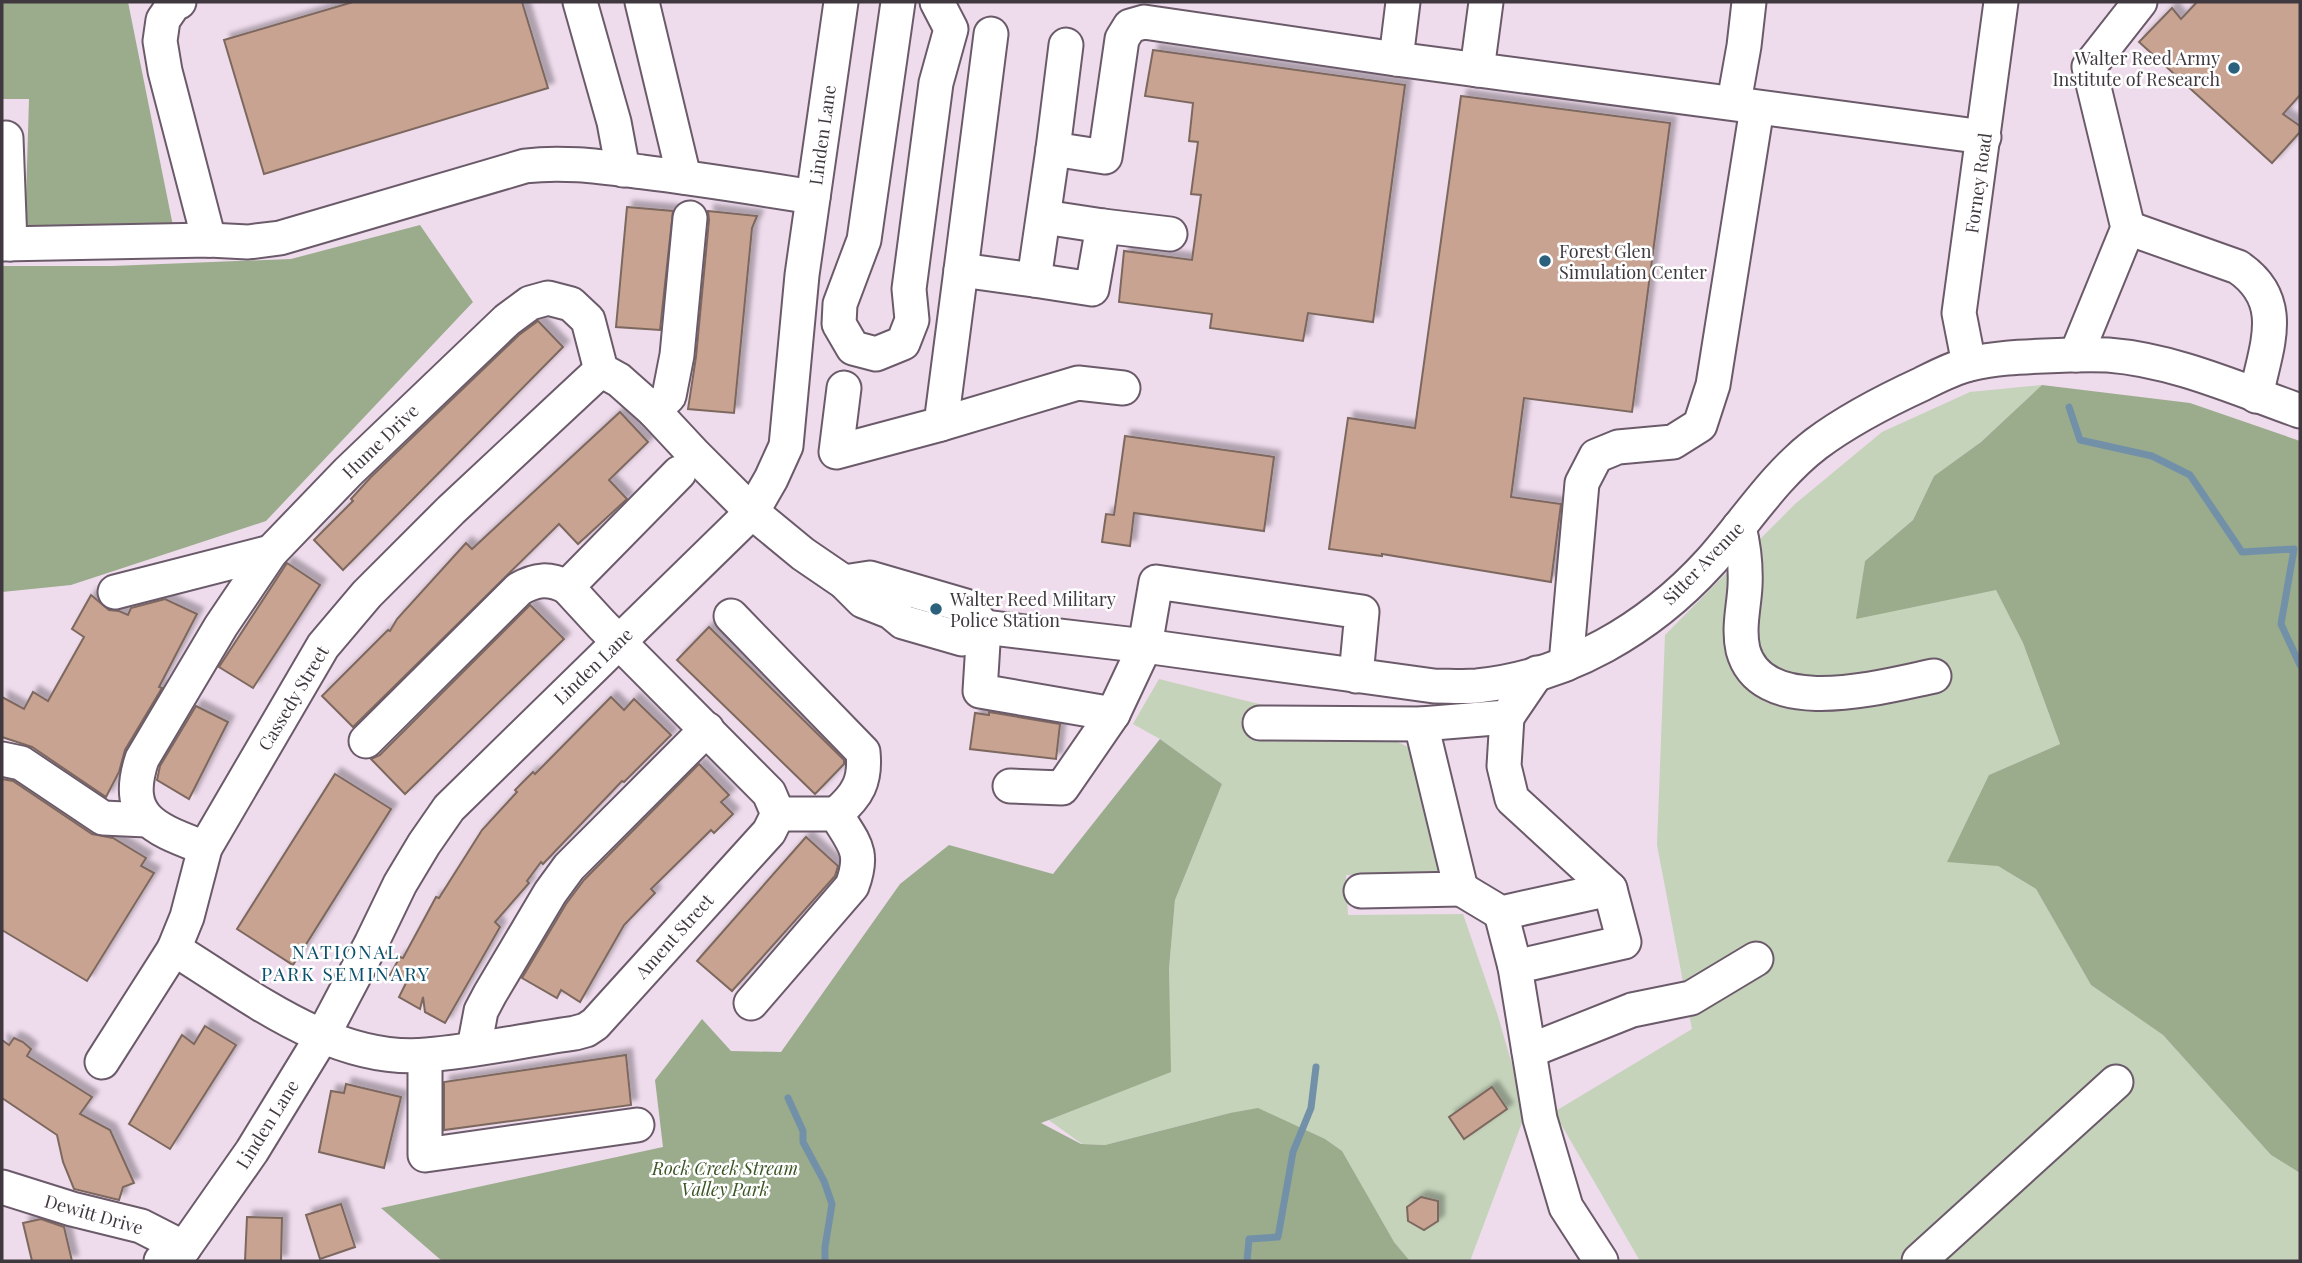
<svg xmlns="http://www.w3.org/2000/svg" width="2302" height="1263" font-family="'Playfair Display',serif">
	<defs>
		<filter id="shadow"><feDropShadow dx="6" dy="-6" stdDeviation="2" flood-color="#0004"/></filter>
	</defs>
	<rect width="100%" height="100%" fill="#eedbec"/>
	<g fill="#c5d3bb">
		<polygon points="2042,385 1981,442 1934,476 1913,520 1865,561 1857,618 1996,589 2023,643 2060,744 1989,775 1998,866 2036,889 2091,985 2163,1035 2271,1155 2300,1173 2300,1261 1640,1261 1554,1112 1692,1029 1657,845 1665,635 1795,504 1882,432 1970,392"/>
		<polygon points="1159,679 1386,736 1416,751 1446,871 1346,875 1348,915 1463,914 1497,1013 1526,1112 1470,1261 1410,1261 1394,1242 1230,1113 1105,1145 1082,1144 1039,1113 1169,969 1175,900 1222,784 1160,739 1133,724"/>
	</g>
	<g fill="#9aac8c">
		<polygon points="2,2 128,2 173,226 25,232 29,99 2,99"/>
		<polygon points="420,225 473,302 266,521 71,585 2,592 2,266 112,266 291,259"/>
		<polygon points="2042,385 2190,403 2300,441 2300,1173 2271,1155 2163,1035 2091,985 2036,889 1998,866 1947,862 1989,775 2060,744 2023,643 1996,590 1856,619 1865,561 1913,520 1934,476 1981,442"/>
		<polygon points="1160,739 1222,784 1175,900 1169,969 1171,1072 1041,1123 1081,1144 1105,1145 1230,1113 1258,1108 1325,1139 1342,1151 1394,1242 1410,1261 442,1261 381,1208 663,1147 655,1080 702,1019 731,1051 781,1052 900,884 949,845 1053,874"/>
	</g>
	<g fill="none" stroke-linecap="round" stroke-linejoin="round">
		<g stroke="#7291a9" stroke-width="7">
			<polyline points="2069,407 2080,440 2152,456 2190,475 2242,552 2294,549 2281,624 2300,665"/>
			<polyline points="788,1098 803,1131 803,1142 824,1181 832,1204 825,1247 825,1261"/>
			<polyline points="1247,1261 1249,1239 1278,1237 1293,1152 1311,1108 1316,1067"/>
		</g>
	</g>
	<g fill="#c8a392" stroke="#7d685e" stroke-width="2" filter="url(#shadow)">
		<polygon points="353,2 522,2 548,88 264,174 224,40"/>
		<polygon points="2197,2 2300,2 2300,95 2283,114 2300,126 2300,132 2272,163 2139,42 2172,8 2181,19"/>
		<polygon points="1153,50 1405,85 1373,322 1308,313 1303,341 1210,328 1212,314 1119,302 1124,251 1192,260 1201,195 1191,194 1198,142 1189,141 1193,103 1145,96"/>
		<polygon points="1461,96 1670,123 1632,412 1524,398 1511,497 1561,504 1551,582 1382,554 1382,556 1329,549 1348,418 1415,428"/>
		<polygon points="627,207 673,211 660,330 616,327"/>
		<polygon points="708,211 757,216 752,228 734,413 688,409 696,357 709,220"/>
		<polygon points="538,321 563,347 343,570 314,540 353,501 351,499 371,477 519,335"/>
		<polygon points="620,412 648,442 609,480 627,499 578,544 559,524 353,727 322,696 388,630 390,631 397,619 466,543 472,549"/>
		<polygon points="1125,436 1274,457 1264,531 1134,513 1130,546 1102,542 1106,514 1114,515"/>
		<polygon points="287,563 320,585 253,688 219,667"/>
		<polygon points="91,595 109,610 119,611 128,615 131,608 165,599 197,614 159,687 162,688 125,750 119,772 106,797 32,747 2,737 2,697 24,709 33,692 48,701 84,637 72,629"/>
		<polygon points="530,605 564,639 405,794 371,759 380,755"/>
		<polygon points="709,627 844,760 844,764 815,794 677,660"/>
		<polygon points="611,697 624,710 634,699 671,735 624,782 622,781 543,864 541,862 527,881 529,883 495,922 500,927 445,1023 425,1012 423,997 420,1009 399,997 406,983 390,975 400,957 403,958 436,897 439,898 482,830 517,792 515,790 533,772 535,774"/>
		<polygon points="196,706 228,722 189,799 157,780 160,766"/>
		<polygon points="989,712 1060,724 1056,759 970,749 975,713 989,715"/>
		<polygon points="699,764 729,795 721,802 733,814 714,833 711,830 651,889 655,893 624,925 580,1002 561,990 557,998 522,978 566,904 584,880"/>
		<polygon points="335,774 391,809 293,965 237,929"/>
		<polygon points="2,779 13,781 92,834 113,838 146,858 141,866 154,873 87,981 2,930"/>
		<polygon points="806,837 838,866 835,876 732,991 697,961"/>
		<polygon points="205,1026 236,1045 170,1149 129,1124 182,1035 194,1044"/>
		<polygon points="14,1038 23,1042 31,1049 27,1056 92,1097 80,1114 110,1130 134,1183 123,1187 119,1200 74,1189 63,1162 57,1135 2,1098 2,1040 9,1045"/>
		<polygon points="626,1055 631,1105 444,1130 444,1082"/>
		<polygon points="346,1084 401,1097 384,1168 319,1152 331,1091 344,1093"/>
		<polygon points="1492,1087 1507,1109 1464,1139 1449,1117"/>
		<polygon points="1421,1197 1438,1201 1438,1221 1424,1230 1408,1221 1407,1207"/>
		<polygon points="341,1204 355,1247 320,1259 306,1215"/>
		<polygon points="247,1217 282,1218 281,1261 245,1261"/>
		<polygon points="41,1219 64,1227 72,1261 32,1261 23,1223"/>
	</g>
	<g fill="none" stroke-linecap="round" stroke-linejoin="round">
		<g stroke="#6b5b6a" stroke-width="37">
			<g id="minor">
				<polyline points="179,2 174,4 163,20 160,41 165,71 209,240"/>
				<polyline points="580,2 614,122 623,170"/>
				<polyline points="642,2 684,177"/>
				<polyline points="898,2 864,240 840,304 839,324 853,348 876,354 903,343 912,320 909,289 936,83 951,29 937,2"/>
				<polyline points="991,34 961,270 1034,280 1053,149"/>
				<polyline points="1066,45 1053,149 1105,157 1122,39 1130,26 1144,22 1396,59 1984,137"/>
				<polyline points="1396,59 1403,2"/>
				<polyline points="1477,70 1486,2"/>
				<polyline points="1734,102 1744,46 1749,2"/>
				<polyline points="6,138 10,244"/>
				<polyline points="1044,217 1103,226"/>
				<path d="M2128,228L2238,267C2288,301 2266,346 2256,396"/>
				<path d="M2,244L209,240L248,242L280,238L525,166C565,161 603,167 643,172C700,179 756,188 813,197"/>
				<polyline points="1034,280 1092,289 1103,226 1170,234"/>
				<polyline points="2076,355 2128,228 2089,67 2140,2"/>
				<polyline points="1969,364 1959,313 2001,2"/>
				<path d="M601,370L451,510L367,594L323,646L205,848L187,917L174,949C249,995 334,1064 427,1055C476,1051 526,1040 575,1033L586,1030L595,1024L769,832L778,814L769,793L602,625L567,587L679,473"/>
				<polyline points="844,388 836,452 941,424 961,270"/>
				<polyline points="654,411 669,396 677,355 690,218"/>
				<polyline points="941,424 1078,383 1123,388"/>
				<path d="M1739,527C1744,547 1746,565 1745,586C1744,607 1738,628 1743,650C1762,721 1885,686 1934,676"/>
				<polyline points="844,582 870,578 966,606 984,627"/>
				<polyline points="115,592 271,552"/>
				<path d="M731,616L863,752C866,781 858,795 836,814"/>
				<polyline points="984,627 980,691 1113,714"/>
				<polyline points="1566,664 1582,483 1596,456 1618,447 1673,442 1700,425 1713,385 1757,108"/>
				<polyline points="1507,717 1504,766 1512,799 1610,889"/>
				<polyline points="1260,723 1421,724 1507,717 1537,673"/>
				<path d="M366,741L519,589C536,579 549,578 567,587"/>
				<polyline points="2,759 21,763 103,818 147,820"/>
				<polyline points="1010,786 1062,788 1113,714 1145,646 1156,582 1362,612 1356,676"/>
				<path d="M205,848C156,829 122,819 142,759L221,626L271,552L348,472L507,320L530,303L548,298L571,304L588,320L601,370L619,380L654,411L695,455L752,512L803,554L844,582L863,601L891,612L903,622L962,639L984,627L1145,646L1434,686C1448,686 1463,687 1477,686C1567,677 1649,629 1710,562C1745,523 1774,476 1816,444C1848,420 1885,401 1922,384C1938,376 1953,368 1970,364C1995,358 2019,357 2044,356C2065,355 2087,354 2108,355C2174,360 2238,389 2300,411"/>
				<polyline points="1461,889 1501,913 1610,889 1624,942 1515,967 1540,1119 1566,1207 1601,1261"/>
				<polyline points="1361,891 1461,889 1421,724"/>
				<polyline points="1501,913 1515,967"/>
				<path d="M751,1003L852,886C865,851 854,844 836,814H778"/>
				<polyline points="474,1048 481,1011 490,994 550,893 569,867 707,729"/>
				<polyline points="1529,1051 1632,1010 1691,998 1756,959"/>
				<polyline points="425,1056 425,1155 637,1125"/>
				<polyline points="102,1062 174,949"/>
				<polyline points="2,1187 72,1209 141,1226 184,1248"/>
				<polyline points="161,1261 184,1248 252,1151 323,1035 371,944 400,884 424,844 449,808 752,512 771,479 786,446 802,275 841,2"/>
				<polyline points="1919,1261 2116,1082"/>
			</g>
		</g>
		<use href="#minor" stroke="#fff" stroke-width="33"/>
	</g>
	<g fill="#2c617d" stroke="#fff" stroke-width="2.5">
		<circle cx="2234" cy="68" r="7"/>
		<circle cx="1545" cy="261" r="7"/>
		<circle cx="936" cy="609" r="7"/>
	</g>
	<g text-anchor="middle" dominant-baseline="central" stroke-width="5" stroke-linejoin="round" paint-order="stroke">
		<g font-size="18" fill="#40383f" stroke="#fff" text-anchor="start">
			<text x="2220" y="58" text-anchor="end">Walter Reed Army<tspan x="2220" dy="21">Institute of Research</tspan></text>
			<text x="1559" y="251">Forest Glen<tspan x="1559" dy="21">Simulation Center</tspan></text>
			<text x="950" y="599">Walter Reed Military<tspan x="950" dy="21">Police Station</tspan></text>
		</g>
		<g font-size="18" fill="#40383f" stroke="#fff">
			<text transform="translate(822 135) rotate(-82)">Linden Lane</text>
			<text transform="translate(1978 183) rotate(-82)">Forney Road</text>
			<text transform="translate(380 441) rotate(-44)">Hume Drive</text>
			<text transform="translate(1703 563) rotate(-46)">Sitter Avenue</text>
			<text transform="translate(593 666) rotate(-44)">Linden Lane</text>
			<text transform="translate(293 698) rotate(-59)">Cassedy Street</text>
			<text transform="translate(674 936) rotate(-48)">Ament Street</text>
			<text transform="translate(267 1124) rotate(-58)">Linden Lane</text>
			<text transform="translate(94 1214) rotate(16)">Dewitt Drive</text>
		</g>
		<g font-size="18" font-style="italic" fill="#3c5525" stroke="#fff">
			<text x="725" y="1168">Rock Creek Stream<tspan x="725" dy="21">Valley Park</tspan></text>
		</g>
		<g font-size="19" letter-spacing="2" fill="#094f6c" stroke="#fff">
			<text x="346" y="951">NATIONAL<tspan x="346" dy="22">PARK SEMINARY</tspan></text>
		</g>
	</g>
	<rect width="2302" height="1263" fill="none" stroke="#40383f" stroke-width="7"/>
</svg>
